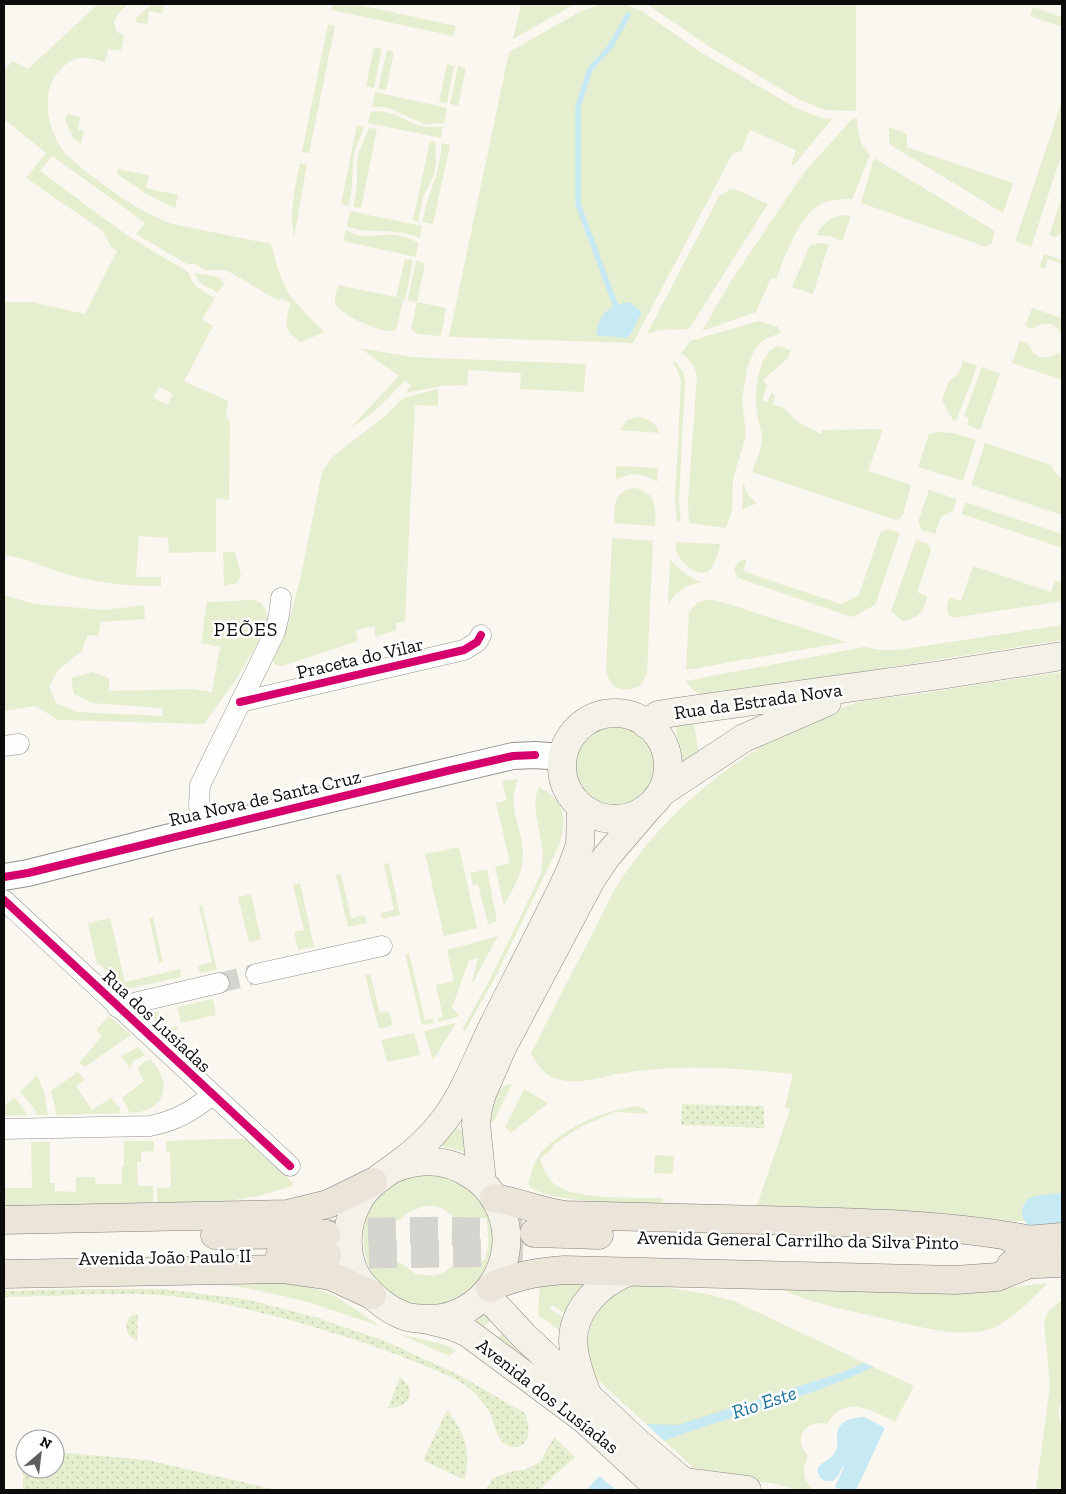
<svg xmlns="http://www.w3.org/2000/svg" width="1066" height="1494" font-family="'Zilla Slab',serif">
	<defs>
		<pattern id="garden-dots" width="8" height="8" patternUnits="userSpaceOnUse" patternTransform="scale(1.25)"><rect width="8" height="8" fill="#e6eed0"/><path d="M2 2h.1M6 6h.1" fill="none" stroke="#c4cbb1" stroke-width="1.8" stroke-linecap="round"/></pattern>
	</defs>
	<rect width="100%" height="100%" fill="#faf7f0"/>
	<g fill="#e6eed0" fill-rule="evenodd">
		<path d="M98,4H128L118,14L114,22L116,31L124,36L121,51L108,49L105,62C96,60 87,57 79,58C72,59 67,63 62,68C40,88 46,126 62,149C67,157 77,163 84,170C111,191 140,212 172,224L271,244C275,260 280,278 288,292C298,307 312,320 325,332L301,342C282,331 286,322 290,303L281,298L279,301L226,270H205L195,264H187L136,234L145,223L52,156L40,171L128,236L188,272L195,286L215,298L202,319L213,326L184,381L228,401L226,416L230,422L229,500L216,498V552L169,553L168,538L139,536L136,577H161V586C133,586 105,584 77,577C52,571 29,558 4,555V302H32L85,314L117,251L111,247L103,231L26,178L46,153L4,119V70L13,61L28,69ZM159,387L173,394L167,405L153,398Z"/>
		<polygon points="152,4 164,4 162,14 149,11 147,24 136,22 136,18"/>
		<polygon points="333,4 355,4 456,26 453,36 331,10"/>
		<polygon points="521,4 575,4 513,39"/>
		<polygon points="602,4 625,4 642,11 702,53 796,108 822,118 832,119 794,165 791,164 796,150 750,130 741,151 733,153 633,343 449,337 509,52 581,11"/>
		<polygon points="647,4 856,4 856,111 826,110 800,100 708,46"/>
		<polygon points="1033,7 1062,17 1062,27 1030,16"/>
		<polygon points="328,24 335,26 309,153 302,152"/>
		<polygon points="374,47 382,49 374,88 366,86"/>
		<polygon points="387,50 394,52 386,90 378,89"/>
		<polygon points="447,64 454,66 447,103 439,102"/>
		<polygon points="458,66 466,68 458,106 450,104"/>
		<polygon points="375,92 447,108 444,123 424,124 387,107 372,107"/>
		<polygon points="1062,101 1062,153 1031,247 1015,241"/>
		<path d="M379,111C404,113 413,132 443,126L441,138L368,123L371,112Z"/>
		<path d="M68,114L80,117L78,130L84,131L81,144C72,139 68,128 65,118Z"/>
		<path d="M857,118C858,133 859,143 870,155L852,199C842,199 831,199 821,204C799,214 785,257 776,279L771,278L756,312L702,331L731,281L806,170L852,119Z"/>
		<path d="M357,125L364,127C360,138 354,149 353,162C352,177 353,190 348,206L341,204Z"/>
		<polygon points="889,127 907,134 907,147 1013,183 1003,213 889,144"/>
		<polygon points="369,128 377,129 361,208 353,207 357,187 357,164 359,152"/>
		<polygon points="430,141 435,142 436,162 434,175 423,197 418,221 413,220"/>
		<path d="M441,143L450,145L433,224L423,222C426,194 442,173 441,143Z"/>
		<polygon points="874,158 995,231 992,243 986,247 975,243 861,203"/>
		<path d="M300,163L307,165L294,238C289,212 295,188 300,163Z"/>
		<polygon points="118,169 149,175 146,188 178,195 175,208 145,193 117,174 117,170"/>
		<polygon points="731,189 737,190 768,204 689,329 659,330 647,334 719,196"/>
		<polygon points="1062,197 1062,233 1055,237 1049,235"/>
		<path d="M350,211L422,226L420,238C393,226 371,236 347,226Z"/>
		<path d="M844,215L851,216L842,241L830,236L816,235C823,223 830,217 844,215Z"/>
		<path d="M346,230C364,241 377,233 396,235C404,236 411,239 418,243L416,257L343,241Z"/>
		<polygon points="821,243 829,244 813,294 792,287 810,245"/>
		<polygon points="1044,254 1062,260 1062,264 1048,259 1045,269 1039,267"/>
		<path d="M405,259L413,260L405,299H403L397,327L394,331C382,333 342,316 336,305C333,299 337,291 338,285L396,297Z"/>
		<polygon points="416,261 425,263 417,302 446,308 441,336 418,334 411,329 417,302 408,300"/>
		<polygon points="194,273 220,277 224,284 218,293 200,283"/>
		<path d="M1032,308L1062,318V337C1058,322 1044,320 1032,329L1025,326Z"/>
		<path d="M759,321L778,327L781,333L767,338L760,343L754,351L747,368L742,399L746,436L733,479L732,511L726,528L689,523L688,502L697,376C694,365 690,360 681,353L690,341Z"/>
		<path d="M1020,341L1028,343C1032,357 1045,362 1057,353L1062,355V380L1012,363Z"/>
		<path d="M778,346L791,350L788,358L763,380L767,386L762,400L767,402L772,392L775,396L773,404L784,408L799,423L821,434L822,430L883,429L868,471L911,485L903,515L900,518L896,520L752,472C756,461 762,449 762,438C762,431 759,426 758,419C754,399 755,354 778,346Z"/>
		<path d="M360,348L412,357L586,364L584,392L520,389L521,373L468,370L467,385L441,386L406,393L411,385L405,380C388,399 372,416 350,428L399,376Z"/>
		<polygon points="675,361 683,372 685,380 679,502 681,522 677,521 675,501 681,382 677,369 673,364"/>
		<polygon points="963,361 977,366 956,421 953,420 942,400 949,381 959,373"/>
		<polygon points="982,367 1000,374 980,430 967,425 969,418 964,416"/>
		<polygon points="438,389 438,406 415,405 405,622 396,623 396,630 375,637 375,626 356,630 358,641 282,666 275,665 273,661 288,625 300,580 322,472 332,457 384,417 403,398"/>
		<path d="M636,417C647,417 656,422 659,433L620,430L626,421Z"/>
		<polygon points="938,432 953,433 976,440 963,481 918,467 929,434"/>
		<polygon points="985,443 1051,465 1055,473 1062,478 1062,515 971,485"/>
		<path d="M616,466L658,468L657,482C643,473 631,471 616,480Z"/>
		<polygon points="743,482 748,495 757,503 742,510"/>
		<path d="M635,488C657,493 656,507 655,526L614,523C614,504 614,491 635,488Z"/>
		<polygon points="929,490 957,499 953,511 941,517 935,534 922,530 918,522"/>
		<polygon points="965,502 1062,534 1062,548 962,514"/>
		<path d="M889,529L900,533L875,605L852,617L738,578L734,570C736,563 739,560 747,559L743,571L841,604L859,595L880,533Z"/>
		<path d="M612,538L653,541L647,674L640,686C623,693 610,690 606,670Z"/>
		<path d="M916,540L927,543L931,550L917,592L927,596C924,613 918,618 902,621L891,611Z"/>
		<path d="M676,542L721,544C718,551 716,564 710,570C698,580 679,561 676,550C676,547 676,544 676,542Z"/>
		<polygon points="223,552 235,552 241,575 237,583 224,586"/>
		<path d="M670,559C679,570 687,576 701,582C684,587 678,589 668,605Z"/>
		<polygon points="973,566 1051,592 1055,580 1062,583 1062,601 959,617 952,617 948,613 947,605 950,597 961,601"/>
		<polygon points="4,595 34,604 104,610 144,605 145,619 101,622 98,636 88,635 81,652 58,670 49,686 56,703 78,712 163,716 162,708 92,703 74,694 71,678 93,672 109,678 109,691 192,689 212,692 220,647 201,643 207,602 254,600 261,603 266,610 268,626 235,681 204,724 58,720 36,706 4,711"/>
		<polygon points="705,600 712,600 732,605 846,642 686,670 689,612 697,603"/>
		<path d="M1062,625V640L712,695C699,695 693,693 686,681L864,647L881,650H897Z"/>
		<path d="M1062,672V1221H974L756,1208L790,1109L785,1108L793,1074C753,1070 711,1066 671,1068C653,1069 635,1071 617,1074C597,1078 582,1084 561,1080C544,1076 539,1067 531,1053L615,889C659,818 724,763 800,726C818,718 837,708 856,703C877,698 899,697 920,694C967,686 1015,679 1062,672Z"/>
		<polygon points="693,718 699,754 677,772 679,752 675,721"/>
		<circle cx="615" cy="767" r="43"/>
		<path d="M518,779C506,809 523,826 523,855C523,874 512,890 504,906L495,867L510,863L496,803L507,800L502,781Z"/>
		<path d="M539,787C564,801 568,817 560,843L494,980L465,1031L462,1030L490,979L541,874C542,865 543,856 542,846C540,826 530,807 539,787Z"/>
		<polygon points="459,847 477,928 444,936 425,854"/>
		<polygon points="389,863 400,915 382,919 381,913 394,910 384,864"/>
		<polygon points="487,869 497,922 488,924 478,884 473,885 470,873"/>
		<polygon points="341,874 351,918 365,915 367,923 348,927 336,875"/>
		<polygon points="300,883 314,947 298,950 294,932 304,930 293,885"/>
		<polygon points="251,894 261,939 249,942 238,897"/>
		<polygon points="202,905 217,970 200,973 198,966 212,962 199,906"/>
		<polygon points="153,917 163,962 159,963 149,918"/>
		<polygon points="110,918 125,982 180,969 181,977 127,989 120,988 121,983 99,964 97,965 88,923"/>
		<polygon points="498,936 473,982 472,982 478,958 469,960 452,1008 460,1016 439,1022 437,1018 443,1017 436,985 454,981 447,950"/>
		<polygon points="409,953 425,1020 433,1019 434,1023 422,1025 405,954"/>
		<polygon points="370,974 380,1013 389,1011 393,1025 379,1029 365,975"/>
		<polygon points="213,999 216,1015 181,1023 177,1007"/>
		<path d="M155,1011L165,1016L168,1028L177,1026L178,1029L162,1034C154,1027 153,1021 155,1011Z"/>
		<polygon points="109,1016 131,1035 85,1067 79,1063 102,1036 96,1030"/>
		<polygon points="456,1023 433,1060 424,1031"/>
		<polygon points="414,1033 420,1055 387,1062 381,1040"/>
		<polygon points="138,1047 145,1055 133,1061 130,1069 121,1056"/>
		<path d="M150,1059C174,1084 166,1112 130,1113L122,1098L144,1081L140,1075L138,1068L143,1063Z"/>
		<polygon points="78,1072 85,1080 76,1086 92,1110 111,1098 120,1108 120,1113 56,1115 55,1107 51,1091"/>
		<polygon points="37,1075 44,1092 48,1115 37,1115 34,1108 20,1092"/>
		<path d="M512,1084L493,1123L486,1121C492,1102 491,1087 512,1084Z"/>
		<polygon points="524,1089 548,1103 511,1133 505,1127"/>
		<polygon points="14,1097 23,1108 27,1115 4,1116 4,1107"/>
		<path d="M636,1106L645,1109L649,1114L615,1112L582,1126L553,1145L551,1150L540,1159C543,1167 547,1177 553,1183C573,1201 635,1197 663,1198V1204C640,1203 536,1204 528,1183C531,1173 534,1162 540,1154C545,1147 553,1141 560,1136C585,1119 607,1111 636,1106Z"/>
		<polygon points="453,1127 466,1132 468,1153 441,1146"/>
		<polygon points="221,1139 247,1139 293,1183 293,1186 258,1196 223,1202 158,1207 157,1188 171,1187 170,1152 166,1152 166,1141"/>
		<polygon points="124,1141 154,1141 154,1151 141,1152 141,1162 137,1162 138,1186 153,1186 153,1207 4,1210 4,1188 32,1188 31,1142 50,1142 50,1183 55,1183 55,1191 76,1192 76,1177 95,1177 96,1184 122,1184 122,1166 124,1166"/>
		<polygon points="655,1155 674,1156 673,1174 654,1173"/>
		<path d="M435,1171L469,1182L498,1226L489,1277C481,1283 451,1306 444,1307C439,1308 431,1306 425,1306C420,1306 415,1306 410,1305C402,1303 393,1297 387,1292C352,1260 356,1203 398,1179C408,1174 424,1173 435,1171ZM424,1206H433L442,1208L457,1219L486,1218C489,1233 489,1245 485,1260L458,1262L443,1273L434,1276L416,1274L401,1263L378,1262C373,1246 373,1233 377,1218L401,1220L407,1213Z"/>
		<polygon points="601,1278 570,1317 552,1305 550,1309 569,1321 566,1335 538,1315 540,1279"/>
		<path d="M202,1281C244,1282 296,1277 334,1296C352,1305 366,1318 383,1327L308,1302L256,1290Z"/>
		<path d="M1048,1283C1032,1298 1015,1318 995,1327C965,1341 913,1325 882,1318C846,1310 810,1303 776,1287L969,1292Z"/>
		<path d="M646,1284L707,1294L734,1301L914,1386L895,1422C871,1410 845,1394 827,1424C805,1419 792,1439 808,1456C802,1469 802,1480 814,1490H799L772,1483L735,1479L731,1474L694,1468L597,1379C577,1346 590,1303 626,1287C632,1285 639,1285 646,1284Z"/>
		<path d="M1062,1300V1397L1058,1413L1062,1428V1490H1036L1050,1386L1044,1323C1046,1311 1053,1307 1062,1300Z"/>
		<polygon points="487,1311 493,1319 480,1329 469,1323"/>
		<polygon points="505,1332 570,1395 494,1340"/>
		<polygon points="400,1334 446,1345 456,1351 449,1356"/>
	</g>
	<g fill="url(#garden-dots)">
		<polygon points="682,1104 764,1106 764,1128 681,1125"/>
		<path d="M75,1289H162L245,1299L315,1317L385,1341L457,1374L525,1413C528,1423 531,1433 525,1442C522,1446 518,1448 512,1447C495,1444 496,1424 489,1411C487,1407 483,1403 480,1399C464,1378 431,1369 408,1359C370,1344 332,1332 293,1321C252,1310 212,1300 170,1296C115,1291 59,1297 4,1297V1291Z"/>
		<polygon points="138,1314 137,1341 128,1335 126,1325 130,1316"/>
		<path d="M400,1377C418,1391 410,1408 388,1408Z"/>
		<path d="M447,1410C465,1433 472,1452 464,1480L423,1460Z"/>
		<polygon points="554,1437 575,1457 539,1490 486,1490 493,1478 513,1471 524,1470 540,1462"/>
		<polygon points="23,1449 25,1449 25,1469 55,1469 55,1452 148,1460 276,1490 23,1490"/>
	</g>
	<g fill="#c7e9f3">
		<path d="M629,302L642,312L631,334L627,338L596,335C598,314 609,305 629,302Z"/>
		<path d="M864,1363L873,1367C808,1399 732,1415 664,1441L646,1424L678,1425L843,1372Z"/>
		<path d="M864,1417L885,1428L856,1490H842L835,1487L844,1467L843,1466L838,1476L833,1481H826L820,1478L817,1470C820,1462 829,1461 834,1454C839,1447 837,1442 837,1435C838,1420 852,1418 864,1417Z"/>
		<polygon points="599,1476 616,1490 586,1490"/>
	</g>
	<g fill="none" stroke-linecap="round" stroke-linejoin="round">
		<polyline stroke="#c7e9f3" stroke-width="5.5" points="615,304 578,204 578,107 590,69 610,47 628,15"/>
		<polyline stroke="#c7e9f3" stroke-width="32" points="1038,1212 1062,1209"/>
		<polyline stroke="#d6d4ce" stroke-width="20" stroke-dasharray="20 10" stroke-linecap="butt" points="219,983 256,974"/>
		<g stroke="#d6d4ce" stroke-width="28" stroke-dasharray="28 14" stroke-linecap="butt">
			<path d="M326,1234C393,1230 461,1230 528,1233"/>
			<polyline points="327,1255 487,1253 534,1254"/>
		</g>
		<g stroke="#93928f" stroke-width="21">
			<g id="minor">
				<polyline points="240,702 464,650 477,642 481,635"/>
				<polyline points="4,746 19,744"/>
				<polyline points="202,829 199,805 200,785 275,632 279,615 281,598"/>
				<polyline points="4,900 290,1166"/>
				<polyline points="256,974 382,946"/>
				<polyline points="117,1007 219,983"/>
				<path d="M4,1129L150,1126C178,1120 190,1112 213,1095"/>
			</g>
		</g>
		<g stroke="#93928f" stroke-width="28">
			<polyline id="tertiary" points="4,877 28,873 166,838 513,756 535,755 562,757"/>
		</g>
		<g stroke="#8a8885" stroke-width="29">
			<g id="secondary">
				<circle cx="615" cy="766" r="53"/>
				<polyline points="646,724 658,715 676,712 941,675 1062,656"/>
				<polyline points="662,792 744,738 827,702"/>
				<path d="M392,1169C419,1158 448,1158 473,1176C487,1185 497,1199 503,1216C518,1264 483,1317 432,1319C422,1319 411,1319 402,1315C387,1309 373,1297 362,1284C345,1264 344,1231 355,1208C363,1189 376,1180 392,1169C412,1155 431,1138 445,1119C465,1092 477,1059 492,1028C518,976 545,925 570,872L580,845L581,807"/>
				<polyline points="482,1182 476,1124 478,1108 482,1094 502,1048 592,878 607,856 649,807"/>
				<polyline points="484,1296 496,1306 524,1336 638,1443 693,1490"/>
				<polyline points="428,1320 452,1326 468,1333 584,1419 661,1490"/>
				<path d="M587,1394C580,1377 574,1359 573,1341C573,1309 600,1283 628,1272"/>
				<polyline points="684,1482 747,1490"/>
			</g>
		</g>
		<g stroke="#807f7c" stroke-width="29">
			<g id="primary">
				<path d="M494,1198C519,1202 540,1212 565,1215C643,1217 722,1219 800,1221C878,1223 955,1225 1031,1240"/>
				<polyline points="4,1220 287,1214 328,1204 373,1182"/>
				<polyline points="534,1233 599,1235"/>
				<polyline points="215,1235 326,1234"/>
				<polyline points="1014,1241 1062,1237"/>
				<polyline points="280,1255 327,1255"/>
				<polyline points="1011,1265 1062,1263"/>
				<polyline points="4,1274 282,1269 331,1276 372,1295"/>
				<path d="M490,1288C514,1276 537,1272 564,1270L955,1280L997,1277L1029,1264"/>
			</g>
		</g>
		<use href="#minor" stroke="#fefefd" stroke-width="20"/>
		<use href="#tertiary" stroke="#fefefd" stroke-width="26"/>
		<use href="#secondary" stroke="#f4f1e8" stroke-width="28"/>
		<use href="#primary" stroke="#ebe4d8" stroke-width="28"/>
		<g stroke="#fff" stroke-width="11">
			<g id="cycleway">
				<polyline points="240,702 464,650 477,642 481,635"/>
				<polyline points="4,877 28,873 451,770 513,756 535,755"/>
				<polyline points="4,900 290,1166"/>
			</g>
		</g>
		<use href="#cycleway" stroke="#d6006c" stroke-width="8"/>
	</g>
	<g text-anchor="middle" dominant-baseline="central" stroke-width="5" stroke-linejoin="round" paint-order="stroke">
		<g font-size="19" fill="#0c0c0c" stroke="#fff">
			<text transform="translate(360 658) rotate(-13)">Praceta do Vilar</text>
			<text transform="translate(758 701) rotate(-8)">Rua da Estrada Nova</text>
			<text transform="translate(265 798) rotate(-13)">Rua Nova de Santa Cruz</text>
			<text transform="translate(157 1021) rotate(43)">Rua dos Lusíadas</text>
			<text transform="translate(798 1240) rotate(1)">Avenida General Carrilho da Silva Pinto</text>
			<text transform="translate(165 1257) rotate(-1)">Avenida João Paulo II</text>
			<text transform="translate(548 1396) rotate(38)">Avenida dos Lusíadas</text>
		</g>
		<g font-size="20" letter-spacing="1" fill="#0c0c0c" stroke="#fff">
			<text x="246" y="629">PEÕES</text>
		</g>
		<g font-size="20" font-style="italic" fill="#18719a" stroke="#fff">
			<text transform="translate(764 1402) rotate(-18)">Rio Este</text>
		</g>
	</g>
	<rect width="1066" height="1494" fill="none" stroke="#0c0c0c" stroke-width="10"/>
	<g transform="translate(40 1454) rotate(28)"><circle r="24" fill="#ffffff" stroke="#9e9e9e"/>
	<path d="M0-4L9 19L0 12L-9 19Z" fill="#5f5e5c"/>
	<text y="-8" font-size="14" font-weight="bold" text-anchor="middle" fill="#0c0c0c">N</text>
	</g>
</svg>
